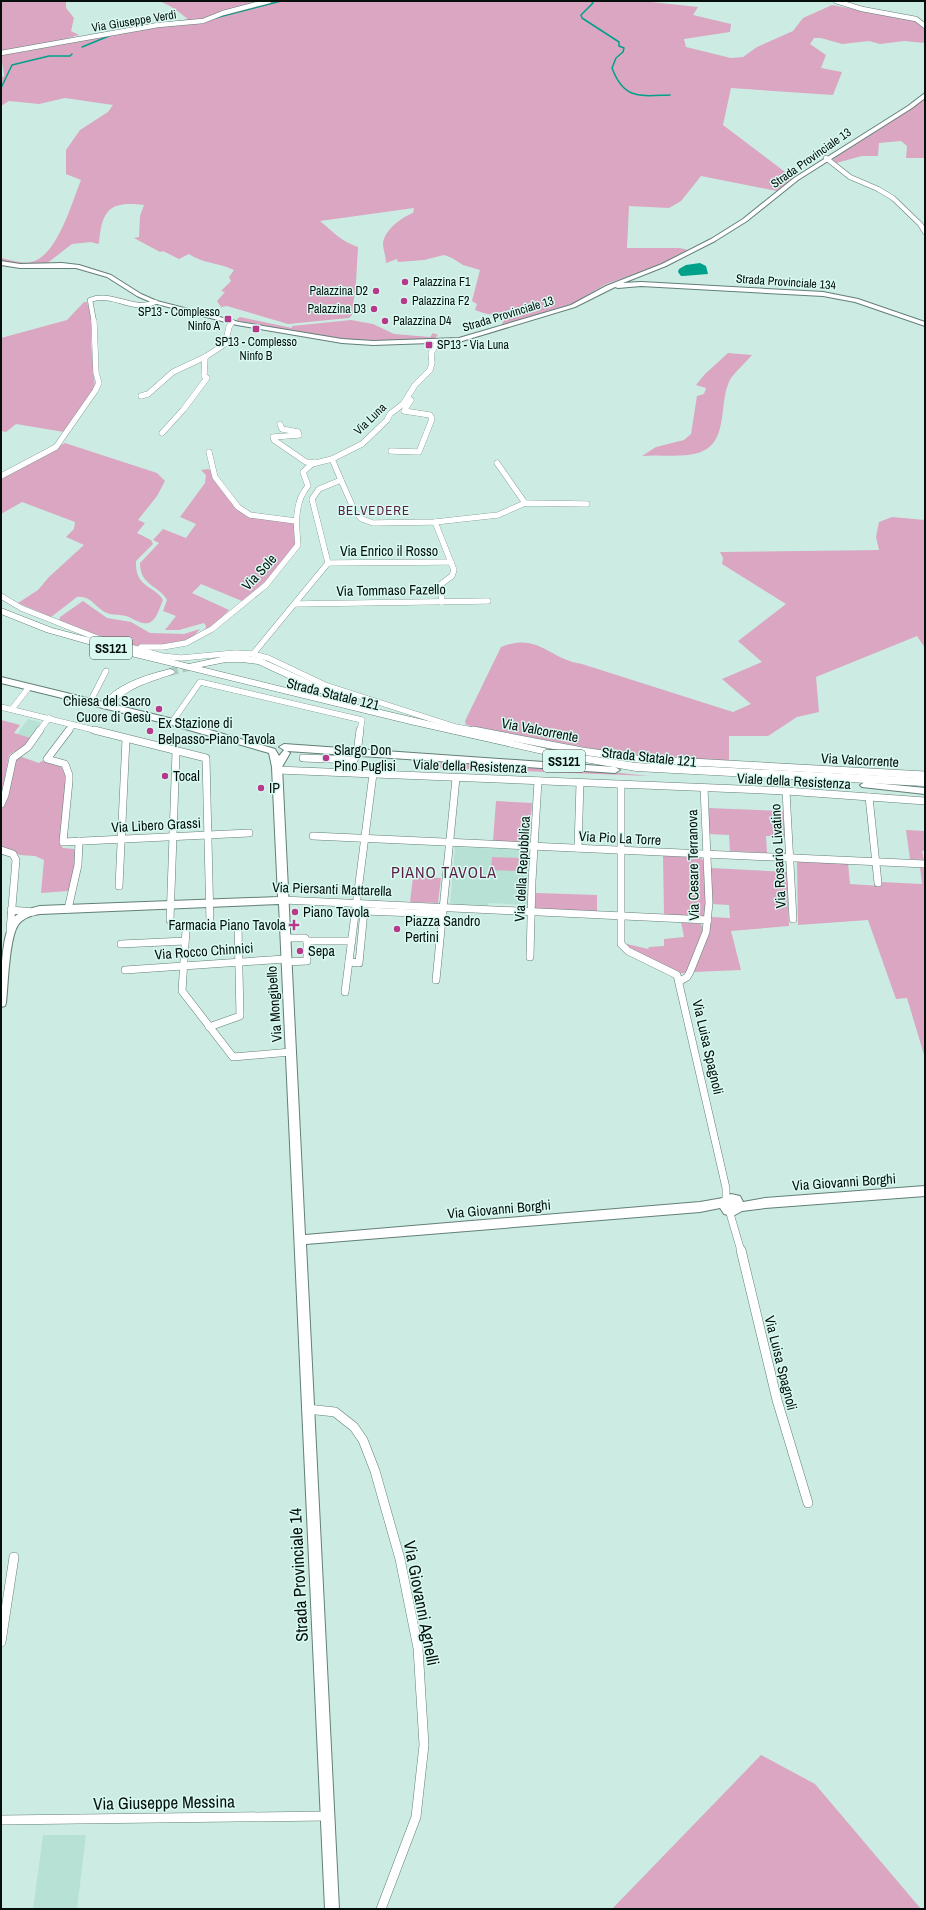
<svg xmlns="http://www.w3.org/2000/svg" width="926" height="1910" font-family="'Archivo Narrow',sans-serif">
	<rect width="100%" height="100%" fill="#ccece3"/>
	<g fill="#b8e1d6">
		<polygon points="28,719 40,722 41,725 31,738 17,734"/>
		<polygon points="455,847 529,850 527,905 489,903 488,906 450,905"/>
		<polygon points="43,1835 86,1835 77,1909 33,1909"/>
	</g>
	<g fill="#daa6c2">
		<polygon points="1,1 66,1 66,8 74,18 71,31 79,35 59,41 1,52"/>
		<path d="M159,1H642L698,7L693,15L731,24L730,32L684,39L686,47L731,58L743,57L757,47L793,31L803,18L832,5L917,21L925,28V43L904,41L880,44L869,41L842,44L821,38H814L810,44L826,55L821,68L842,72L833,95L731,88L723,125L793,178L777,191L701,176L681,201L669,208L629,206L627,248H680L688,250L659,265L604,285L574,303L501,326L506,316C495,315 484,314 475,310L477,304L472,301L480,270L463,265L452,258L444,255L424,260L398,262L397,259L386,263C386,257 383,249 383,244C384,230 402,217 413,213L414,208L320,221C332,231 342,242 358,247L356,282L352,315L349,318L288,324L227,306L221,307L217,301L225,292L221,291L231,281L229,277L234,270C220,263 201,263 189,254L179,259L163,251L160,252L134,238L139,237L140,216L144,205C110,201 102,209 99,243L98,244L91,242L72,244L46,264L24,265L1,261V258C11,260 22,264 31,262C57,257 72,202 81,180L66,174V150L80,130L108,112L113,105L65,98L39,104L9,101L1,106V77L4,76L1,54L29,51L33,49L188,19C179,12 170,5 159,1Z"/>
		<polygon points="925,97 925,158 906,158 907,146 901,141 879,143 878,156 862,156 836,163 832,158"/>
		<polygon points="84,302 87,302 92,318 91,342 95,388 64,432 16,424 6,432 1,431 1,338 67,320"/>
		<polygon points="240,317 292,328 292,326 351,320 373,324 394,334 430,337 433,333 438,335 433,340 372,341 342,339 238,321 237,319"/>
		<path d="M728,353L752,355C746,362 737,370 731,378C717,402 731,443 698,453C679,458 661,454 642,456L656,447L684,440L691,434L697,396L704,394L706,388L696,385L705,374Z"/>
		<path d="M65,443L157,473L165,481L157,496L138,520L145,523L137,533L151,540L153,544L136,561C135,589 155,585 163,600C159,608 156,626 143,623C137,622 132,618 126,616C118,614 110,616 103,611C94,605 89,595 77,597L51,617L18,603L38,590L49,577L84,545L66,537L74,529L75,522L22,502L1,514V479L6,474Z"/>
		<path d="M208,469L212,471L238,509L246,516L294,523L297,542L267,580L242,601L201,584L192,593L229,610L209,630H205L206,626L204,623L179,630H165L176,616L163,611L167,600C159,585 140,586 140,563L159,543L153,540L163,529L186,538L196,524L180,517L205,483L206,475L201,470Z"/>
		<path d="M892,517L925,520V648L917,636L816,677L819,712L797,717L768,736H729V761L647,756L599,750L466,725L465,721L501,647C539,632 548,659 582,664L733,712L751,704L722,679L762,662L738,641L786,604L722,564L723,558L720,552L879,550L876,537L879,522Z"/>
		<polygon points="83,601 107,618 131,622 150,633 184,634 200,629 191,639 171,644 135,646 100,636 59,621 60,617"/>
		<polygon points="1,720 20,725 14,733 31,738 25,745 9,755 1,798"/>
		<path d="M19,756L39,763L42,761L61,766L66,777L65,799L59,843L63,848L74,849C79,863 73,878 68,891L41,893L44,860L35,856L20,855L1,847V810L6,800L14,761Z"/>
		<polygon points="441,761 593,770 649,776 440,768"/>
		<polygon points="496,801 532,803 529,843 493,841"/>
		<polygon points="708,808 783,811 785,837 766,836 767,853 730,851 729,835 709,834"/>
		<polygon points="906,830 925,831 925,851 922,851 924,860 910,859"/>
		<polygon points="663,856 700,857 703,860 706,901 704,916 664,915"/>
		<polygon points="492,857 519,858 518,871 491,870"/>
		<polygon points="797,862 848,863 850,884 881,886 881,882 922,884 920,867 925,867 925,1058 907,998 896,999 868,920 798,925"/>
		<polygon points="711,868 787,872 789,926 731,931 741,970 693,972 709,931 712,917 730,918 729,905 712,904"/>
		<polygon points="413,877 441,878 438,903 410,902"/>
		<polygon points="536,893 597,895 597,911 535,909"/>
		<polygon points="681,922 701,924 703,929 696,951 686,973 678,973 628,947 627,944 648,949 649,947 664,946 664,939 684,937"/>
		<polygon points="761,1755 815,1784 921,1909 612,1909"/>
	</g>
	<polygon fill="#00a18a" points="700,263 706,266 708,274 683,276 681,276 678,272 679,269 686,265"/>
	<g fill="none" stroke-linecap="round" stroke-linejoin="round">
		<g stroke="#00a18a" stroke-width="1.5">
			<path d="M591,1L593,3L581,15L582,18L619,42V46L624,48L623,52L616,58L612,68C624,100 640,96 670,95"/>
			<polyline points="215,18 281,1"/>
			<polyline points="82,47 109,36"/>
			<polyline points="1,88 12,65 49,56 70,56 72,54"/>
		</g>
		<polyline stroke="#aecbc3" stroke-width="8" stroke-dasharray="8 4.5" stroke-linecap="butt" points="170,672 192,666"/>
		<g stroke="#627f78" stroke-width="5.5">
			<g id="street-far3">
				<polyline points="836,1 862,9 916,19 925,26"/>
				<polyline points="1,53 158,25 203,21 223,13 269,1"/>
				<polyline points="826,158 850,177 878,189 893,198 920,224 925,232"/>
				<path d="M94,322L90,300C113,291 133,313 155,302"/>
			</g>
		</g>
		<g stroke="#627f78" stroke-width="6">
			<g id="street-far2">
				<polyline points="141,396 148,394 173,372 205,357"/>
				<polyline points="280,424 282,429 298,432 299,435 273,437 274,440 306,462 315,463"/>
				<polyline points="162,433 183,410 207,378 204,376 205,357 225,344 229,327 232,322"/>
				<polyline points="391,451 419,452 432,419 430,415 404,411 411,400"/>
				<polyline points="209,452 215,477 238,507 250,515 296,521"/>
				<polyline points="497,463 525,503"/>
				<polyline points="1,476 56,447 95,391 99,383 96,373 94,321"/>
				<polyline points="341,480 355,512 362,519 373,523 435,522 498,515 525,503 587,504"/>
				<polyline points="435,522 454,570 452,576 441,584 442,602"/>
				<polyline points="328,563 451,562"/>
				<polyline points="1,596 21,608 97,638 162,656 181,658 235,653 253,654 268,658 325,685 456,727 478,731"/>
				<polyline points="295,604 488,601"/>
				<path d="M141,647H163L186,643L212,629L266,585L298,545C296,525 294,502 308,486L303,472L312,464L332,459"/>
				<polyline points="253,654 328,563 312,499 319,489 341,480 332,459 362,444 387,420 390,414 403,404 415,385 430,370 432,363 431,353 438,342"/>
				<polyline points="90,702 106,671"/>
				<polyline points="1,707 98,731"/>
				<polyline points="12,709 29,687"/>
				<polyline points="172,722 200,682 362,720 360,731"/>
				<polyline points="39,731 49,718"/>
				<polyline points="68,731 73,725"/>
			</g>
		</g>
		<g stroke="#627f78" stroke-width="8">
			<g id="street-far1">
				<polyline points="69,730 47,759 65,764 69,775 69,781 63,842 249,833"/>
				<polyline points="94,730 206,758 210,922"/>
				<polyline points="473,730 582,751 637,759 925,775"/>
				<polyline points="303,758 354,760 357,753 360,730"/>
				<polyline points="277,770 786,791 925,801"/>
				<polyline points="621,785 621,944 628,951 677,975 726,1188 726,1201"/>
				<polyline points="786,791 793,919"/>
				<polyline points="869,797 878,883"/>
				<polyline points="1,804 5,795 13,758 28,747 40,730"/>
				<polyline points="313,836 925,864"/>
				<polyline points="578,848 580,783"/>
				<polyline points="1,850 13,854 16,860 10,930"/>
				<polyline points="119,886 126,739"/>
				<polyline points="283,900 708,920"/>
				<polyline points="68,909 78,865 79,841"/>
				<polyline points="11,910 33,912"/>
				<polyline points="170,920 176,752"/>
				<polyline points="186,930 182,991 233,1057 291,1052"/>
				<polyline points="285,938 305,938 307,941 352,941"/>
				<polyline points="121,944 185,941"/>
				<polyline points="530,957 532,881 538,781"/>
				<polyline points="285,962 307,961 307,941"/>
				<polyline points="349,962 359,963 364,911 442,914"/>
				<polyline points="125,970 285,959"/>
				<polyline points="436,980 456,778"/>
				<polyline points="680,981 687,977 690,972 706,932 709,903 704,788"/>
				<polyline points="345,992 373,774"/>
				<polyline points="209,1027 240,1016 238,926"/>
				<polyline points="729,1210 741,1251"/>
			</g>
		</g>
		<g stroke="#627f78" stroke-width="10">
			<g id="street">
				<polyline points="741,1250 777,1400 808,1503"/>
				<polyline points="307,1409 335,1412 354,1427 363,1440 375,1471 400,1559 418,1648 424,1745 416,1817 381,1909"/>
				<polyline points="1,1642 14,1557"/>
				<polyline points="1,1820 327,1816"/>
			</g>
		</g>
		<g stroke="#627f78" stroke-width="2">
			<g id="secondary">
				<polygon points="925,93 925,98 912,108 798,180 747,221 715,241 666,266 623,283 641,282 823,292 858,299 925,322 925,326 855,302 823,296 641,286 618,288 615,287 575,307 459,342 373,345 342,343 237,325 153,303 137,296 107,277 76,268 20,268 1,265 1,261 20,264 62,263 79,265 111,275 141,294 157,301 239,322 342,339 373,341 459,338 571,305 606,286 662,264 711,239 743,219 794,178 908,106"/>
				<path d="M1,677L169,718L275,749L279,756L284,750L279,747L284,744L615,767L620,770L615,773L287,751L290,753L282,767L305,1235L700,1202L723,1198L731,1194L740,1196L743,1202L765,1198L925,1186V1196L765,1208L742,1211L733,1216L724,1214L720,1208L700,1212L306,1244L339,1909H325L279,904L40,914C32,915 23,918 18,925C9,939 8,985 6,1003L5,1006L1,1007C1,984 0,933 14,917C21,911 31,908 40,906L278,897L272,767L269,753L168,724L1,683Z"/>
				<polygon points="865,782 925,788 925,794 862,787 860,785"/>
			</g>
		</g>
		<g stroke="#627f78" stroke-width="1">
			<g id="primary">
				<path d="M1,608L52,628L189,664L226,656L242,655L260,658L350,699L352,701L351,703L556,751L636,763L925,778V786L636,771L556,757L410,724L127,655L46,632L1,614ZM242,662L258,664L335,700L201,667L226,662Z"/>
				<path d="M170,669L173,670L175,672L173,674C155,680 137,685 122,696C116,701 110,711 102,708L100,706C115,684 146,675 170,669Z"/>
			</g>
		</g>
		<use href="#street-far3" stroke="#fff" stroke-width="4.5"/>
		<use href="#street-far2" stroke="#fff" stroke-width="5.5"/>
		<use href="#street-far1" stroke="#fff" stroke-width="7"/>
		<use href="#street" stroke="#fff" stroke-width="9"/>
		<use href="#secondary" fill="#fff" fill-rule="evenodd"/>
		<use href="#primary" fill="#fff" fill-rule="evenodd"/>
	</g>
	<g fill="#b73a8a" stroke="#d9f9f1" stroke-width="1.5">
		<circle cx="405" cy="282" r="4"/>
		<circle cx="376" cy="291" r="4"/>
		<circle cx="404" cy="301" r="4"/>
		<circle cx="374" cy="309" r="4"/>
		<rect x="224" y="315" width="8" height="8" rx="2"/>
		<circle cx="385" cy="321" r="4"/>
		<rect x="252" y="325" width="8" height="8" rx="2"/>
		<rect x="425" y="341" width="8" height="8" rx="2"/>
		<circle cx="159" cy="709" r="4"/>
		<circle cx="150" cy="731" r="4"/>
		<circle cx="326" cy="758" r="4"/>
		<circle cx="165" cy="776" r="4"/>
		<circle cx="261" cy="788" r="4"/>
		<circle cx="295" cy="912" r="4"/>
		<path d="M292 919h4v4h4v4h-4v4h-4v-4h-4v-4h4z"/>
		<circle cx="397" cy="929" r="4"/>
		<circle cx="300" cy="951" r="4"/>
	</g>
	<g text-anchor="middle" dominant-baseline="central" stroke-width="3" stroke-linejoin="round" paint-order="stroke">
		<g font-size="12" fill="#050f0c" stroke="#d9f9f1">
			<text transform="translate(134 21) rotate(-9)">Via Giuseppe Verdi</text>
			<text transform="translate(811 158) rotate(-35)">Strada Provinciale 13</text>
			<text transform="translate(786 282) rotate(4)">Strada Provinciale 134</text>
			<text transform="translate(508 314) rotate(-17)">Strada Provinciale 13</text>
			<text transform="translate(370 419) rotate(-44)">Via Luna</text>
		</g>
		<g font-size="12" fill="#050f0c" stroke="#d9f9f1" text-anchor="start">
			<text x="413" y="282">Palazzina F1</text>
			<text x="368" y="291" text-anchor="end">Palazzina D2</text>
			<text x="412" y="301">Palazzina F2</text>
			<text x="366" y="309" text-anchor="end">Palazzina D3</text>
			<text x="220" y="312" text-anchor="end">SP13 - Complesso<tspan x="220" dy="14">Ninfo A</tspan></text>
			<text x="393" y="321">Palazzina D4</text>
			<text x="256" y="342" text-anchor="middle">SP13 - Complesso<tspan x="256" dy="14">Ninfo B</tspan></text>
			<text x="437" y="345">SP13 - Via Luna</text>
		</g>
		<g font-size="13" letter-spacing="1" fill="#5b1e44" stroke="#d9f9f1">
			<text x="374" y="510">BELVEDERE</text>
		</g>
		<g fill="#d9f9f1" stroke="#455551" stroke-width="1">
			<rect x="90" y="637" width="42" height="22" rx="3"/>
			<rect x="543" y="750" width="42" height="22" rx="3"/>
		</g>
		<g font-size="13" font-weight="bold" fill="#050f0c">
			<text x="111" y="648">SS121</text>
			<text x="564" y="761">SS121</text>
		</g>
		<g font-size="14" fill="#050f0c" stroke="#d9f9f1">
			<text x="389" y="551">Via Enrico il Rosso</text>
			<text transform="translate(259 572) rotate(-47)">Via Sole</text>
			<text transform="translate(391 590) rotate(-1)">Via Tommaso Fazello</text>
			<text transform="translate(333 694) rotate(14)">Strada Statale 121</text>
			<text transform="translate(540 730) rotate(11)">Via Valcorrente</text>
			<text transform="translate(649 757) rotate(6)">Strada Statale 121</text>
			<text transform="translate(860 760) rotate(3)">Via Valcorrente</text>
			<text transform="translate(470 766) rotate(2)">Viale della Resistenza</text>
			<text transform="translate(794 781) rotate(3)">Viale della Resistenza</text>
			<text transform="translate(156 825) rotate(-3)">Via Libero Grassi</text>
			<text transform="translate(620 838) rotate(3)">Via Pio La Torre</text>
			<text transform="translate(778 856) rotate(-93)">Via Rosario Livatino</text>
			<text transform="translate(693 865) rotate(-91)">Via Cesare Terranova</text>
			<text transform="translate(522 869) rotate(-87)">Via della Repubblica</text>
			<text transform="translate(332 889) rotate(2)">Via Piersanti Mattarella</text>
			<text transform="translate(204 951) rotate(-4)">Via Rocco Chinnici</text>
			<text transform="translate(274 1004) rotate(-94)">Via Mongibello</text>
			<text transform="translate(708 1047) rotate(77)">Via Luisa Spagnoli</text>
			<text transform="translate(844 1182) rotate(-4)">Via Giovanni Borghi</text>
			<text transform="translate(499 1209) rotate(-5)">Via Giovanni Borghi</text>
			<text transform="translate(781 1363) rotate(76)">Via Luisa Spagnoli</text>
		</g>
		<g font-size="14" fill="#050f0c" stroke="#d9f9f1" text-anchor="start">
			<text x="151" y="701" text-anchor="end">Chiesa del Sacro<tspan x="151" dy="16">Cuore di Gesù</tspan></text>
			<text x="158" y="723">Ex Stazione di<tspan x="158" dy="16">Belpasso-Piano Tavola</tspan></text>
			<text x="334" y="750">Slargo Don<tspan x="334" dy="16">Pino Puglisi</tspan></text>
			<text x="173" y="776">Tocal</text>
			<text x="269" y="788">IP</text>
			<text x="303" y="912">Piano Tavola</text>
			<text x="405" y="921">Piazza Sandro<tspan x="405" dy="16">Pertini</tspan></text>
			<text x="286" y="925" text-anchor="end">Farmacia Piano Tavola</text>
			<text x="308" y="951">Sepa</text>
		</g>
		<g font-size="16" letter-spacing="1" fill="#5b1e44" stroke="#d9f9f1">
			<text x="444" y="872">PIANO TAVOLA</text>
		</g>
		<g font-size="17" fill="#050f0c" stroke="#d9f9f1">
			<text transform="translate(298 1575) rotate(-93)">Strada Provinciale 14</text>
			<text transform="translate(422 1603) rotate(79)">Via Giovanni Agnelli</text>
			<text transform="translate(164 1802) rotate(-1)">Via Giuseppe Messina</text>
		</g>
	</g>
	<rect width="926" height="1910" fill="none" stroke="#050f0c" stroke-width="4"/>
</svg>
